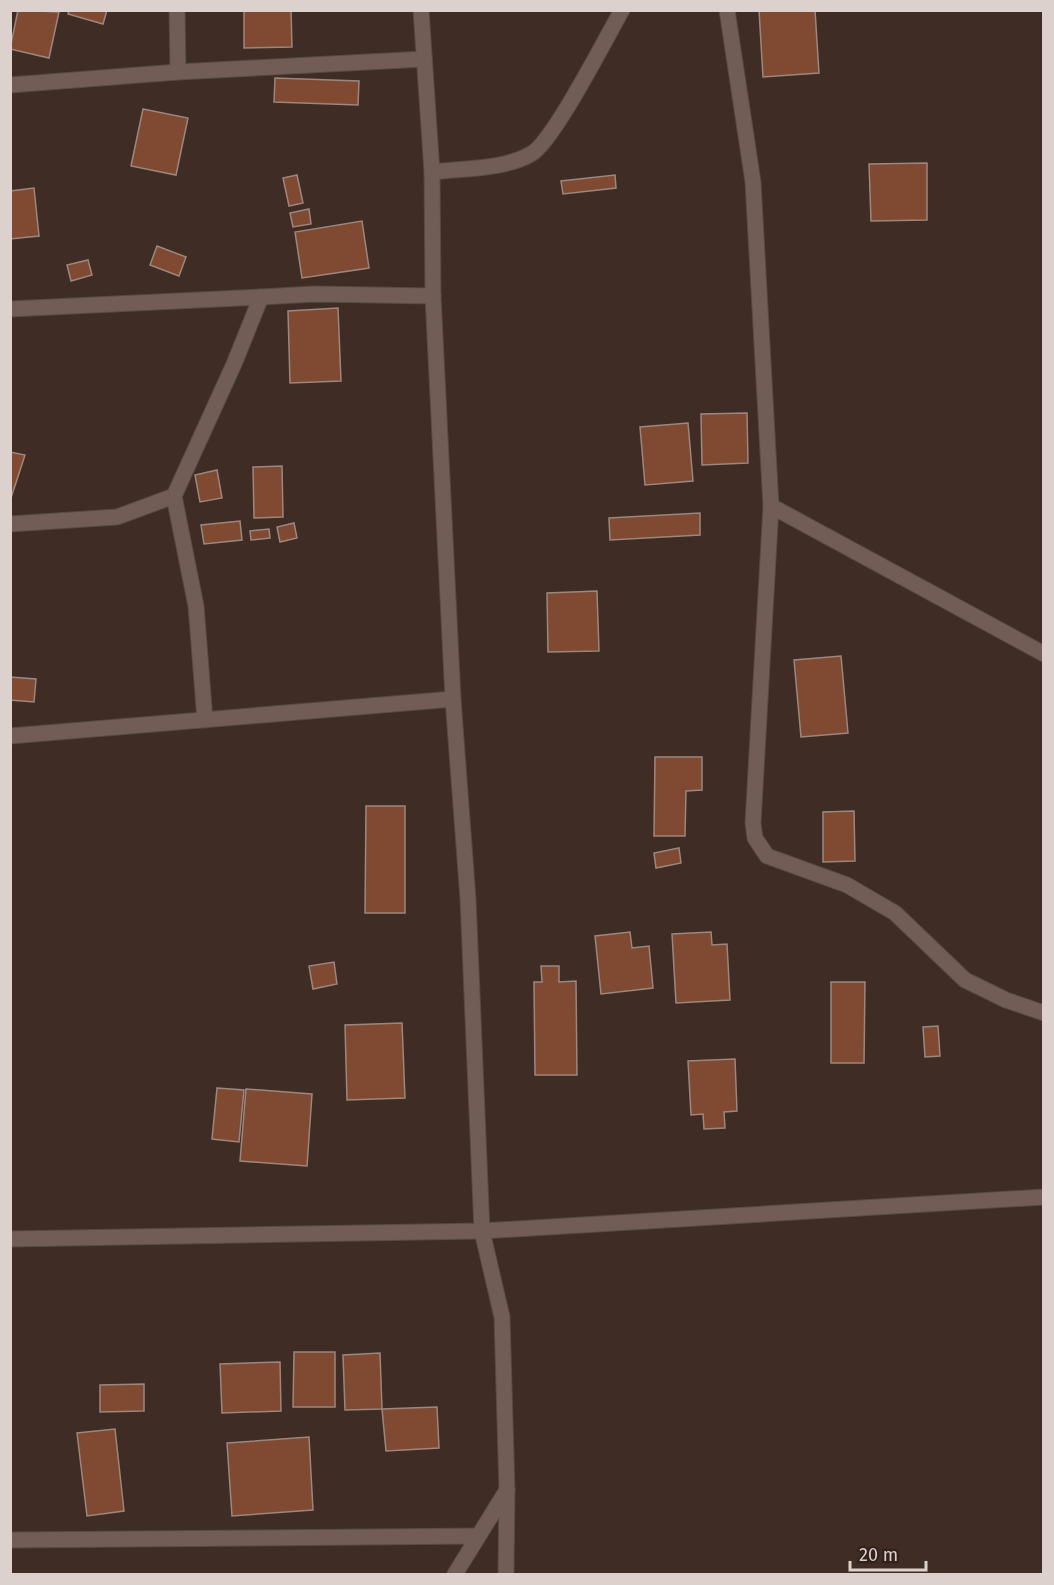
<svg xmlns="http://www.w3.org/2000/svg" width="1054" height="1585" font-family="'Fira Sans',sans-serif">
	<rect width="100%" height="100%" fill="#3e2c25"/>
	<g fill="#7f4932" stroke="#9c877f" stroke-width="1.5">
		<polygon points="18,10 59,12 49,58 10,49"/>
		<polygon points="69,10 107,10 103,24 68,14"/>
		<polygon points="244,10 291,10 292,47 244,48"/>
		<polygon points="759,10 815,10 819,73 763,77"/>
		<polygon points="275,78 359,81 358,105 274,102"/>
		<polygon points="143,109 188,118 176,175 131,166"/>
		<polygon points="927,163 927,220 871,221 869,164"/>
		<polygon points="297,175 303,203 289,206 283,178"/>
		<polygon points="615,175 616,188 563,194 561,181"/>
		<polygon points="34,188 39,236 10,239 10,191"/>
		<polygon points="309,209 311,224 293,227 290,213"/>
		<polygon points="362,221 369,268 302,278 295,232"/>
		<polygon points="157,246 186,257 179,276 150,265"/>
		<polygon points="88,260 92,275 71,281 67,265"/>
		<polygon points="338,308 341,381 290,383 288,311"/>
		<polygon points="747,413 748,463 702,465 701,414"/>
		<polygon points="688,423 693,481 645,485 640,427"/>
		<polygon points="10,452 25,455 10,501"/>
		<polygon points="282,466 283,517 254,518 253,467"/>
		<polygon points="217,470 222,498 200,502 195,475"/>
		<polygon points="700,513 700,535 610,540 609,518"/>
		<polygon points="240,521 242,540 204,544 201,525"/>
		<polygon points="294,523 297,538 280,542 277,527"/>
		<polygon points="269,529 270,538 251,540 250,531"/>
		<polygon points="597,591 599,651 548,652 547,593"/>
		<polygon points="841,656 848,733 801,737 794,660"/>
		<polygon points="10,677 36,679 34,702 10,700"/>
		<polygon points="655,757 702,757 702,790 686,791 685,836 654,836"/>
		<polygon points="366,806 405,806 405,913 365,913"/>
		<polygon points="854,811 855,861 823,862 823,812"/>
		<polygon points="679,848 681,863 656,868 654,853"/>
		<polygon points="630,932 632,948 649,946 653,988 601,994 595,936"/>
		<polygon points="711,932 712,945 727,944 730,1000 676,1003 672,934"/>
		<polygon points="334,962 337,984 313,989 309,966"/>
		<polygon points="541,966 559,966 559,982 576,981 577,1075 535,1075 534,982 542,982"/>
		<polygon points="831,982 865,982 864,1063 831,1063"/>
		<polygon points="402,1023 405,1098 347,1100 345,1025"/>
		<polygon points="938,1026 940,1056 925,1057 923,1027"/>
		<polygon points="735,1059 737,1111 724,1112 725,1128 704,1129 703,1114 691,1115 688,1061"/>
		<polygon points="217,1088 244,1090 239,1142 212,1139"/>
		<polygon points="246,1089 312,1094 307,1166 240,1161"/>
		<polygon points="294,1352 335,1352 335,1407 293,1407"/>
		<polygon points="380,1353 382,1409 345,1410 343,1355"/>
		<polygon points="280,1362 281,1411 222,1413 220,1364"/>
		<polygon points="144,1384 144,1411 100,1412 100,1385"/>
		<polygon points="437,1407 439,1448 386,1451 382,1409"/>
		<polygon points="115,1429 124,1511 87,1516 77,1433"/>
		<polygon points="309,1437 313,1510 232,1516 227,1443"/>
	</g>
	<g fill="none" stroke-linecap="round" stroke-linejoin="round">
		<g stroke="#584943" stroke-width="17">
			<g id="minor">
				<polyline points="177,10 178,72"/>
				<polyline points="421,10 432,172 433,296 453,699 468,899 482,1231 502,1317 507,1490 506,1574"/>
				<polyline points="727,10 753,182 771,506 753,823 755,838 767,856 847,885 895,913 965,980 1006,1000 1044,1013"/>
				<polyline points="10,85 178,72 424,59"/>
				<path d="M432,172C463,168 503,170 531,154C553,142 606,38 622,10"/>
				<polyline points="10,309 261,297"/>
				<polyline points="174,496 196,606 205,720"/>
				<polyline points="771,506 1044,654"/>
				<polyline points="10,524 117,517 174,496 234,364 261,297 314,294 433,296"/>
				<polyline points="10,736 453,699"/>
				<polyline points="10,1239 482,1231 1044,1197"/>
				<polyline points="10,1540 478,1536"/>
				<polyline points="455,1574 507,1490"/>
			</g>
		</g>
		<use href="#minor" stroke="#715d56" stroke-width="15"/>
	</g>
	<rect width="1054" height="1585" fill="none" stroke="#ddd1cd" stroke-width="24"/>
	<path d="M850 1561v9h76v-9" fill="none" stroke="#ddd1cd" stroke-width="3"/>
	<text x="859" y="1561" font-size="18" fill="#ddd1cd" stroke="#33221c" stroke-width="4.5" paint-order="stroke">20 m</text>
</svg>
